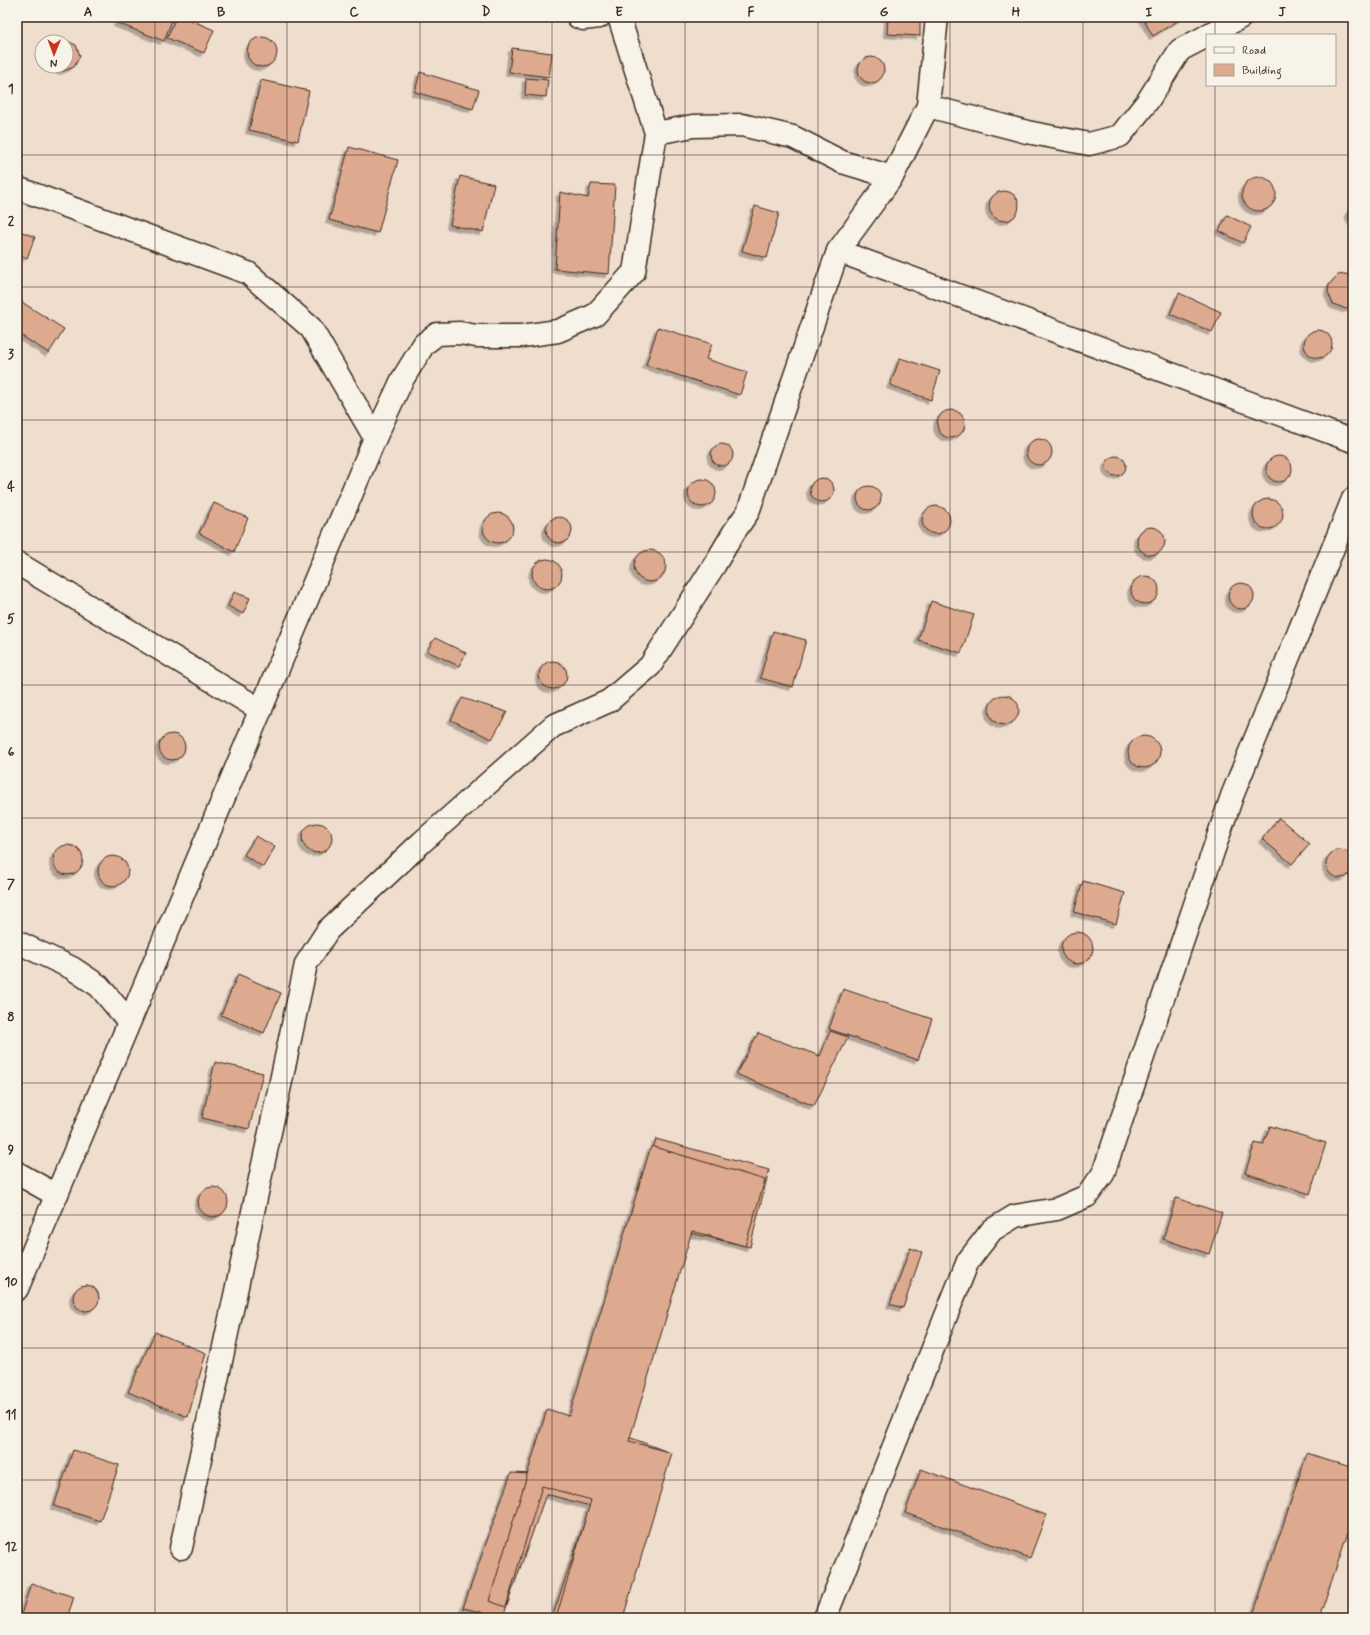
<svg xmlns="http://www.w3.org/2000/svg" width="1370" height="1635" font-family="Mynerve,sans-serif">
	<defs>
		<filter id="shadow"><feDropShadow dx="-3.5" dy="3.5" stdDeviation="0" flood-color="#0004"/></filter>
	</defs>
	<rect width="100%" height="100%" fill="#efddce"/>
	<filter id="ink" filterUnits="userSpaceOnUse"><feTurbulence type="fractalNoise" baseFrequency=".025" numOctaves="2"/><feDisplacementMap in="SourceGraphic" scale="8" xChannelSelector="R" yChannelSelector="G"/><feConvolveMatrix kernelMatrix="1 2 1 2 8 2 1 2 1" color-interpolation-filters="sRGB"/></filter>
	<g filter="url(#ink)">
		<g fill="#ddaa90" stroke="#3b2a1e" filter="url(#shadow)">
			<polygon points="119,17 173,17 164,41 117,23"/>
			<polygon points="176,17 184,17 214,30 204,53 167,38"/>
			<polygon points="888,17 920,17 920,36 887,34"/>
			<polygon points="1142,17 1184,17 1153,36"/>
			<circle cx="262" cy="52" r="15"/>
			<polygon points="65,40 76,45 80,56 74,67 63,71 53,66 66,66 66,42 57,42"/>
			<polygon points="512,48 552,53 549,77 509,72"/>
			<circle cx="871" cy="70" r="13"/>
			<polygon points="420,72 479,90 473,109 415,92"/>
			<polygon points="526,78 548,80 546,97 525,95"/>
			<polygon points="261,80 309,91 298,141 249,130"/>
			<polygon points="349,147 398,160 378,233 329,220"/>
			<polygon points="460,176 494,184 483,232 450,225"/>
			<circle cx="1259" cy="194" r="17"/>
			<polygon points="591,184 615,185 609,274 555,269 560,192 588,198"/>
			<circle cx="1004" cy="206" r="15"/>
			<polygon points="1353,204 1353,223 1349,217 1349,212"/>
			<polygon points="755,206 779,213 767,258 742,251"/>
			<polygon points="1227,215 1251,227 1243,243 1219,231"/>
			<polygon points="17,230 35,237 27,258 17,255"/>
			<polygon points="1345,274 1353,276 1353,307 1346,309 1333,304 1328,292 1329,285 1333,280 1338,275"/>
			<polygon points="1179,293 1221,312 1212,332 1170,314"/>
			<polygon points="17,299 64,329 49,353 17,333"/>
			<polygon points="658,327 712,344 706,359 747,372 740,395 646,365"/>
			<circle cx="1318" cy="344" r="14"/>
			<polygon points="900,358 940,371 931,400 890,385"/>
			<circle cx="951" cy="424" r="14"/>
			<circle cx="1039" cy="452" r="13"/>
			<circle cx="722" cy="455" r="11"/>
			<circle cx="1279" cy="469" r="13"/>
			<circle cx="1116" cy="466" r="10"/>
			<circle cx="822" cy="490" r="12"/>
			<circle cx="702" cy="493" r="14"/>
			<circle cx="869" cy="498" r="12"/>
			<circle cx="1268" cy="514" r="15"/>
			<polygon points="214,503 248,518 234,552 199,533"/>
			<circle cx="936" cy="520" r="14"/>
			<circle cx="498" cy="528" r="15"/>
			<circle cx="559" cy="530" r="13"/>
			<circle cx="1151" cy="541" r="14"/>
			<circle cx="650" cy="566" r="16"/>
			<circle cx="547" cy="574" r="15"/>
			<circle cx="1145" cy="590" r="14"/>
			<circle cx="1241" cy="596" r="13"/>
			<polygon points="234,592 250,598 243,614 228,606"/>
			<polygon points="931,601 974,615 961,653 918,640"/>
			<polygon points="773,631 806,640 793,687 760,678"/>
			<polygon points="435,638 466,653 459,666 427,651"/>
			<circle cx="553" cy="675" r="14"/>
			<circle cx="1004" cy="710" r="15"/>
			<polygon points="462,698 507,712 492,739 451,720"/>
			<circle cx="172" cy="747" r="13"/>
			<circle cx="1144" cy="752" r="16"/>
			<polygon points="1279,818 1310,844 1292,864 1262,839"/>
			<circle cx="317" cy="838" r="15"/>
			<polygon points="256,836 275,847 263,867 244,855"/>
			<circle cx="68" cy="860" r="15"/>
			<circle cx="1340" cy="864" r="14"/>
			<circle cx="113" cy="871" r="15"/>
			<polygon points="1083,881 1125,893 1116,924 1074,912"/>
			<circle cx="1077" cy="948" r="16"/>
			<polygon points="238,974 281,993 264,1033 221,1015"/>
			<polygon points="843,989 932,1019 918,1060 829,1029"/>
			<polygon points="830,1031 848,1037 814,1106 736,1074 758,1033 820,1056"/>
			<polygon points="215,1062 263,1073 249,1129 202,1118"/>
			<polygon points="1270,1126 1326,1143 1310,1194 1245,1173 1255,1143 1263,1145"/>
			<polygon points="656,1139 769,1170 750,1247 686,1232 626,1436 668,1452 611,1618 552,1618 590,1506 546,1494 503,1617 463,1608 511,1473 532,1474 549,1418 569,1419"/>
			<polygon points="651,1146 765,1180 745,1246 692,1231 629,1441 672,1453 623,1618 556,1618 591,1500 542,1486 506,1607 489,1601 547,1409 569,1416"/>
			<circle cx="213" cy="1202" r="15"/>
			<polygon points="1176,1198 1222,1213 1209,1254 1163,1239"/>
			<polygon points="910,1248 922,1252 903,1308 890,1304"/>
			<circle cx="86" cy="1298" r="13"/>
			<polygon points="155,1332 206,1353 188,1417 128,1392"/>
			<polygon points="73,1450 119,1465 100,1521 54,1506"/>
			<polygon points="1307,1453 1353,1468 1353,1518 1319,1618 1252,1618"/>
			<polygon points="921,1469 1046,1515 1030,1558 905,1513"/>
			<polygon points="31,1583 74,1597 67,1618 20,1618"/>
		</g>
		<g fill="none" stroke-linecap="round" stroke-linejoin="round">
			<g stroke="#3b2a1e" stroke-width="25">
				<g id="minor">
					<polyline points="578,17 583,19 599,17"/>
					<polyline points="1208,35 1241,17"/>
					<polyline points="928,106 1027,132 1089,144 1120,136 1147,102 1180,50 1207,36"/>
					<polyline points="656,133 693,126 742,125 793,137 842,162 892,177"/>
					<polyline points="17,188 248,273 311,328 375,438"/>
					<polyline points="838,251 1353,441"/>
					<polyline points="17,563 261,710"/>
					<polyline points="17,942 72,968 99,986 129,1022"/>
					<polyline points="17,1173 56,1195"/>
					<polyline points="17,1289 375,438 402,380 424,344 437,334 460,333 476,336 522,336 558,331 595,315 634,272 656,133 619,17"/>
					<polyline points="181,1548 306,964 328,930 422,842 553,726 609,701 650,666 715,564 734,532 748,512 838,251 892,177 928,106 937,17"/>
					<polyline points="825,1618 968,1261 992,1230 1015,1216 1057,1209 1087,1196 1103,1174 1232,796 1353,499"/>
				</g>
			</g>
			<use href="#minor" stroke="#f7f3e8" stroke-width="22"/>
		</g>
	</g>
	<path fill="none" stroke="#3b2a1e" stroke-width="1" stroke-opacity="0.55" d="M155,17V1618M287,17V1618M420,17V1618M552,17V1618M685,17V1618M818,17V1618M950,17V1618M1083,17V1618M1215,17V35M1215,85V1618M17,155H1353M17,287H1353M17,420H1353M17,552H1353M17,685H1353M17,818H1353M17,950H1353M17,1083H1353M17,1215H1353M17,1348H1353M17,1480H1353"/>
	<rect width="1370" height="1635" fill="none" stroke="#f7f3e8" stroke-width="44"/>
	<rect x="1206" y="34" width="130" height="52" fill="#f7f3e8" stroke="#aca397"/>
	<rect x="1214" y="47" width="20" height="6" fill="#f7f3e8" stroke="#aca397"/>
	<text x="1242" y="54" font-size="12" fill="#3b2a1e">Road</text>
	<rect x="1214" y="64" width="20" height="12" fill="#ddaa90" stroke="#aca397"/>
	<text x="1242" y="74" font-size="12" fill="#3b2a1e">Building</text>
	<g transform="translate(54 54) rotate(181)"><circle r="19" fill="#f7f3e8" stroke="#aca397"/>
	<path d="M0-3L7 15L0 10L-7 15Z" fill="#c8321e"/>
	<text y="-6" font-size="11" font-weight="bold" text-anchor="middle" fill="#3b2a1e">N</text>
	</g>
	<rect x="22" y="22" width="1326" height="1591" fill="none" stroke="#3b2a1e" stroke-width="1.5"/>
	<g font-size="13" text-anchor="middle" font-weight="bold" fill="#3b2a1e">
		<text x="88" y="16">A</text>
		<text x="221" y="16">B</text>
		<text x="354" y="16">C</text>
		<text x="486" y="16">D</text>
		<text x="619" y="16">E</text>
		<text x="751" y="16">F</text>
		<text x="884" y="16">G</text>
		<text x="1016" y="16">H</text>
		<text x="1149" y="16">I</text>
		<text x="1282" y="16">J</text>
		<text x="11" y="93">1</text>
		<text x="11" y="225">2</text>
		<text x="11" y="358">3</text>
		<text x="11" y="491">4</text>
		<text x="11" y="623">5</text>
		<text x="11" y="756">6</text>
		<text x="11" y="888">7</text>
		<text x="11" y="1021">8</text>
		<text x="11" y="1154">9</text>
		<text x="11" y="1286">10</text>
		<text x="11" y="1419">11</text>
		<text x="11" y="1551">12</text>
	</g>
</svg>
